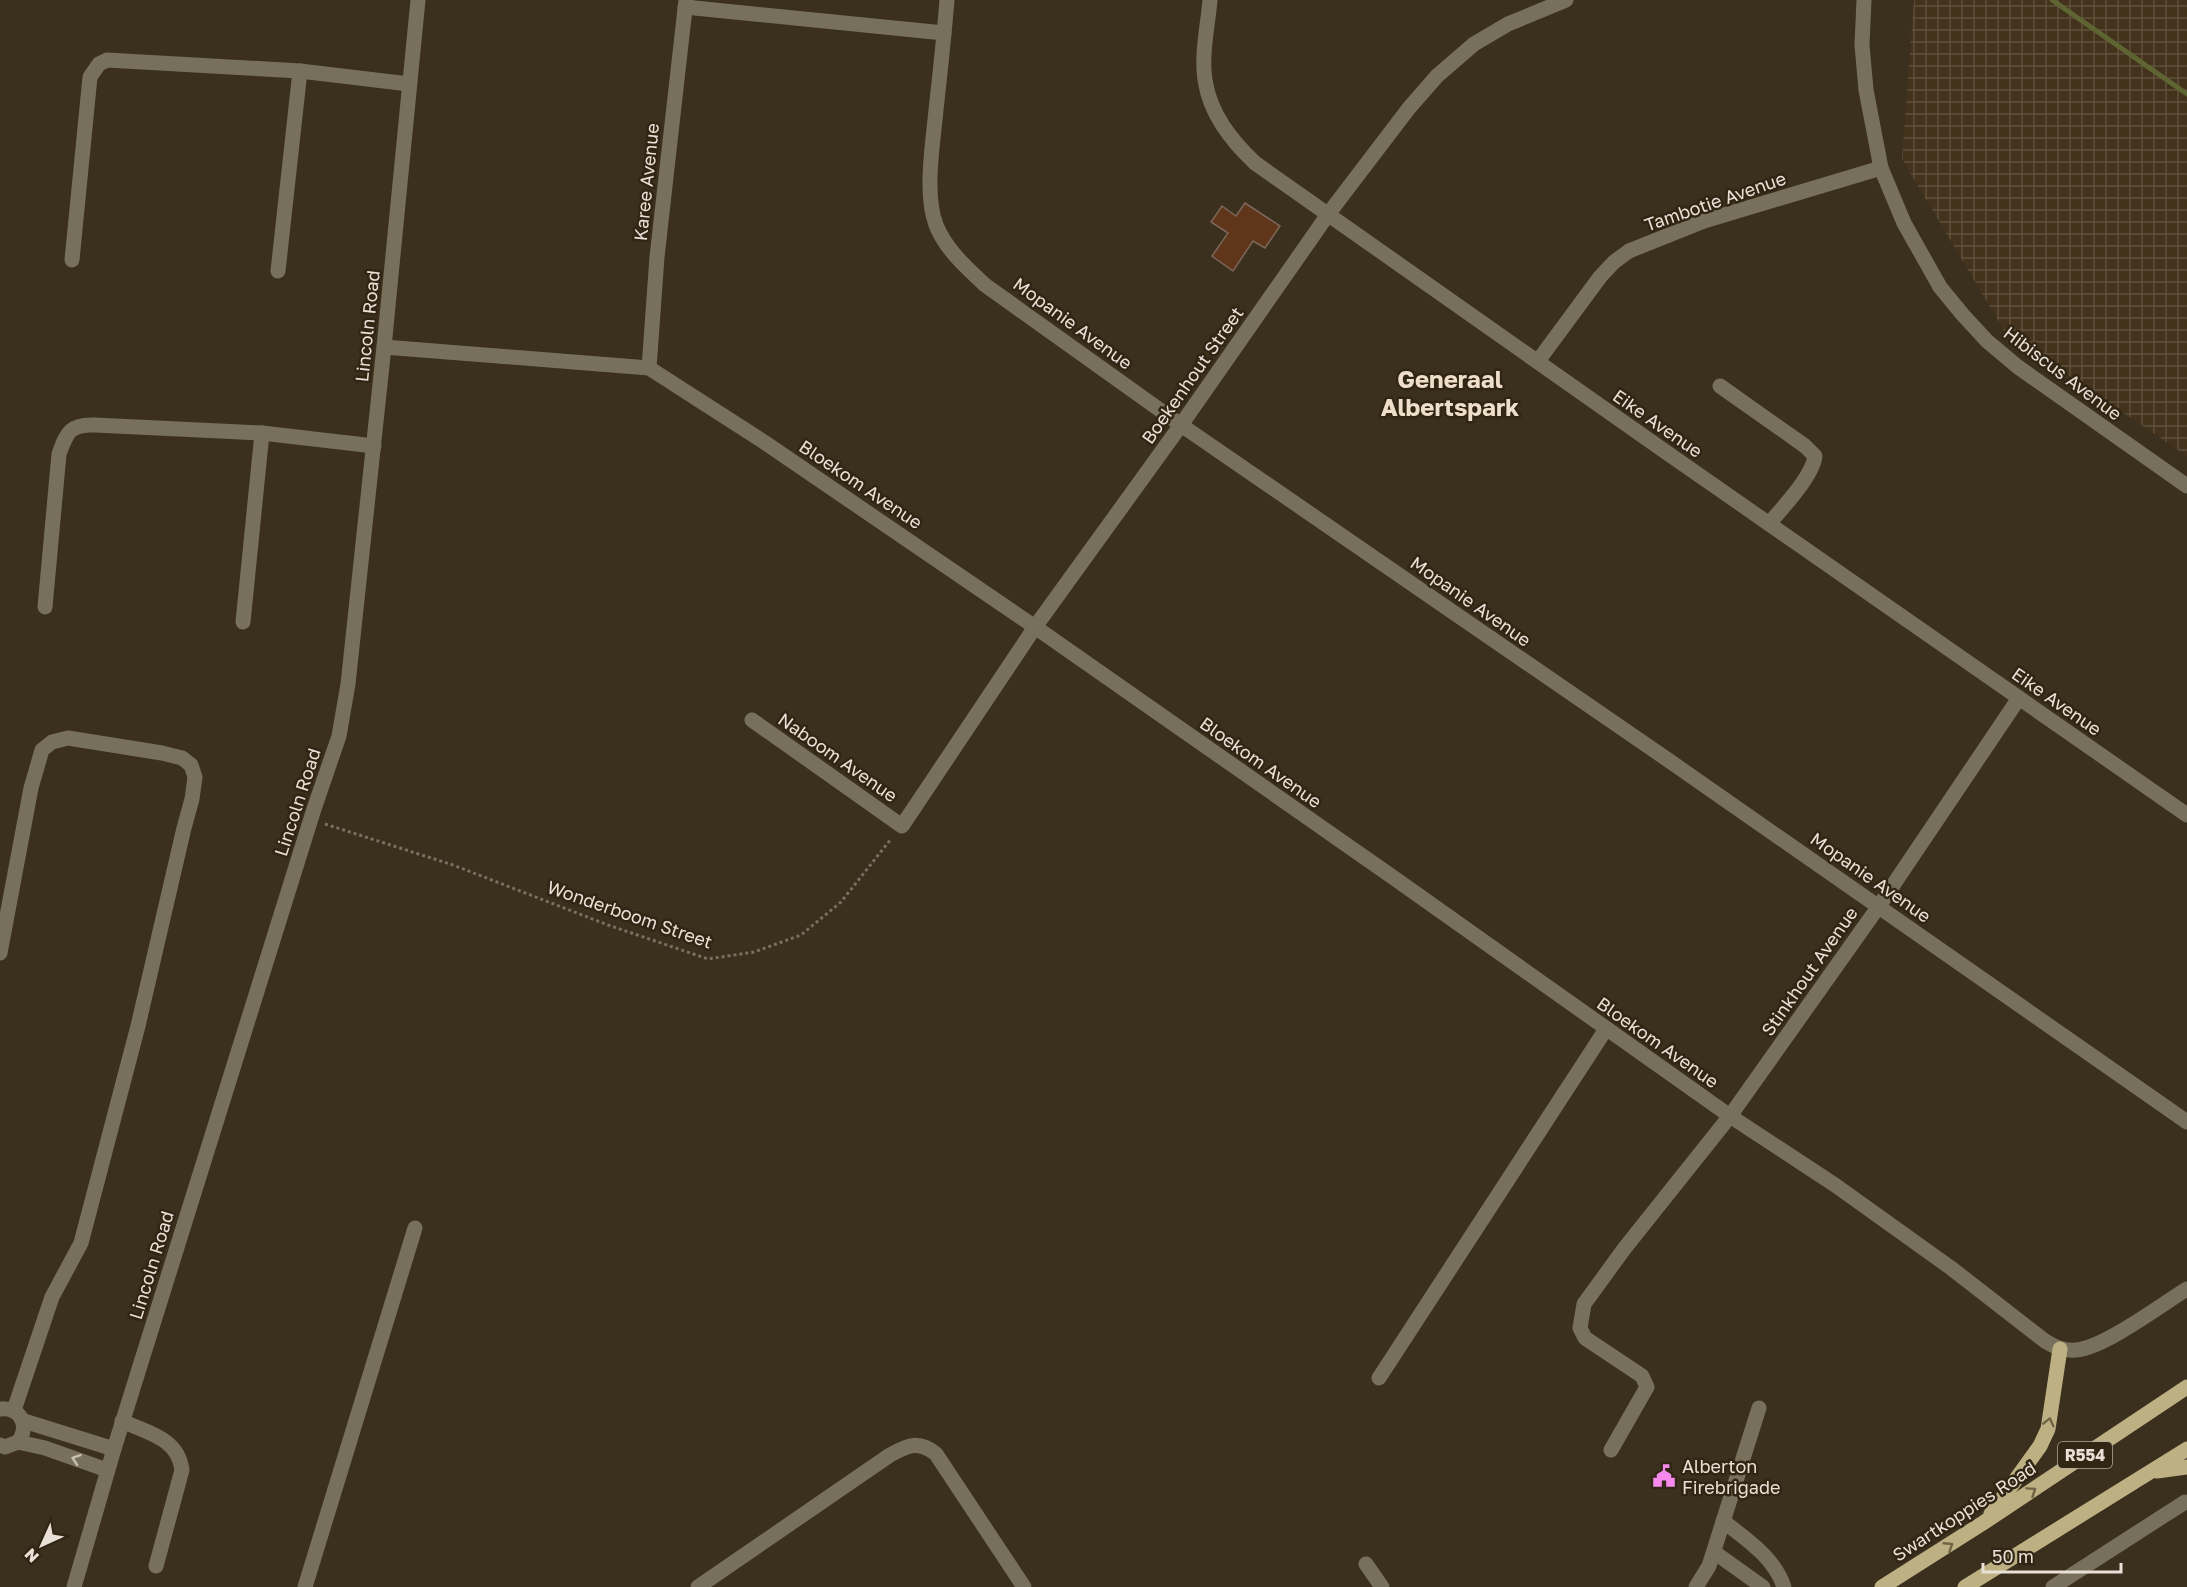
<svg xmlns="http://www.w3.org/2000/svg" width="2187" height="1587" font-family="'Golos Text',sans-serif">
	<defs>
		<pattern id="industrial-grid" width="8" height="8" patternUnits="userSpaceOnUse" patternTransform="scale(1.5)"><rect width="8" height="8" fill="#44331c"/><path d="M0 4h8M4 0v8" fill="none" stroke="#5f503c"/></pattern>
	</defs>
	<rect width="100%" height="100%" fill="#3b2f1e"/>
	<polygon fill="url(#industrial-grid)" points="1914,0 2187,0 2187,456 2005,332 1902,159"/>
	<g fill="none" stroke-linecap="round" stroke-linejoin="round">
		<polyline stroke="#5e6533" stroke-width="5" points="2052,0 2187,94"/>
	</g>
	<polygon fill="#5f3619" stroke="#7c675a" stroke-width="1.5" points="1245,203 1280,226 1265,248 1253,241 1233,271 1212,256 1228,233 1211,222 1222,206 1236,216"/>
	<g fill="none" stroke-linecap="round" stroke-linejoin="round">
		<polyline stroke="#7a6f61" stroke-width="3" stroke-dasharray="3 3" stroke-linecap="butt" points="325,824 453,865 608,925 708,959 754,952 801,935 841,902 891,839"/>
		<g stroke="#77715c" stroke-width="15">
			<path d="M947,0C944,37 940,74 936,110C933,144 924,193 936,225C946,250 966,267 985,285L1181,425L1671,762L2187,1122"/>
			<path d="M1210,0C1208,25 1201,54 1205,80C1210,114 1231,140 1255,163L1663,450L2187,815"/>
			<polyline points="1864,0 1862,45 1866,90 1881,168 1904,223 1940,287 1963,315 1987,341 2018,367 2187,486"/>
			<polyline points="685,7 944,33"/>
			<polyline points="72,260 90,77 99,64 107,60 300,71 409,84"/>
			<polyline points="278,271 300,71"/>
			<path d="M384,347L649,368L764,442L1035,627L1394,878L1730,1116L1835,1185L1951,1268L2045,1341C2055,1347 2063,1351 2076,1350C2104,1348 2161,1305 2187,1289"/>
			<polyline points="1538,361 1600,277 1614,262 1629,251 1704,221 1881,168"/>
			<polyline points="649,368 657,257 686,0"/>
			<path d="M1720,386L1805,446L1815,456C1813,476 1782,508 1769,524"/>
			<path d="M45,607L59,454C67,432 70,424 95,425L262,433L374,446"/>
			<polyline points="243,622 262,433"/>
			<polyline points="752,720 902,826 1035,627 1181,425 1329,213 1409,108 1437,76 1474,44 1508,24 1566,0"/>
			<polyline points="0,953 31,788 42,750 52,742 68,738 162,753 182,758 191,765 195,777 192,799 184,828 138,1026 81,1243 52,1297 14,1410"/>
			<polyline points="1379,1378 1606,1029"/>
			<path d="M0,1409C21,1407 30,1426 18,1442L5,1447L0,1445"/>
			<polyline points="24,1421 114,1449"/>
			<path d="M122,1421C148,1433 178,1438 182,1470L156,1566"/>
			<polyline points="18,1442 45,1448 107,1470"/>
			<polyline points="1611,1450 1647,1387 1642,1376 1585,1338 1580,1328 1584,1304 1624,1249 1730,1116 1879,906 2019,698"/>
			<path d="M1723,1521C1747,1540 1774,1557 1784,1587"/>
			<polyline points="1714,1552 1763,1587"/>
			<polyline points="1366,1564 1382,1587"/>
			<polyline points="74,1587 114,1449 314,809 339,736 348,684 384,347 418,0"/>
			<polyline points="305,1587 415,1228"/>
			<path d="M698,1587L890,1455C908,1445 919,1440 936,1454L1024,1587"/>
			<polyline points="1696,1587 1709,1566 1759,1408"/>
			<polyline points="2053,1587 2185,1502"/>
		</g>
		<g stroke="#bdb184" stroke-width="15">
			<polyline points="2157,1471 2187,1467"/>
			<polyline points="1991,1514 2040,1446 2048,1429 2060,1349"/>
			<polyline points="1882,1587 1983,1523 2187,1387"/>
			<polyline points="1965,1587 2187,1449"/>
		</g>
	</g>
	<defs><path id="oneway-chevron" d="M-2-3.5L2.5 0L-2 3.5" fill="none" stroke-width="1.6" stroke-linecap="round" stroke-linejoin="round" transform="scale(1.5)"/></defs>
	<g stroke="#706446">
		<use href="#oneway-chevron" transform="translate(2049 1422) rotate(-76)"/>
		<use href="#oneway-chevron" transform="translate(2032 1491) rotate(-34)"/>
		<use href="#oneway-chevron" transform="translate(1949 1546) rotate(-33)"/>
	</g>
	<use stroke="#c7bfb2" href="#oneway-chevron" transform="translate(76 1459) rotate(-161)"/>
	<defs>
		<g id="civic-bare" transform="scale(1.8)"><path d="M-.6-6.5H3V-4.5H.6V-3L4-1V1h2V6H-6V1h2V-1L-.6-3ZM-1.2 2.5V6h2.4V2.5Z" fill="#f689ee" stroke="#312514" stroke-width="2.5" paint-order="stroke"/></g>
	</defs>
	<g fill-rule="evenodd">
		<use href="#civic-bare" x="1664" y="1476"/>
	</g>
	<g text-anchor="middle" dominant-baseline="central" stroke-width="5" stroke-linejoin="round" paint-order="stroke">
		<rect fill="#312514" stroke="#b2a99c" stroke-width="1.5" x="2058" y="1442" width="54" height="26" rx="4.5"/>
		<g font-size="16" font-weight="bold" fill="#e9e1d7">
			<text x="2085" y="1455">R554</text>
		</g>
		<g font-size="18" fill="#e9e1d7" stroke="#312514">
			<text transform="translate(646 182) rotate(-84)">Karee Avenue</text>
			<text transform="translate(1715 201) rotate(-19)">Tambotie Avenue</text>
			<text transform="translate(1073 323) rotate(36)">Mopanie Avenue</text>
			<text transform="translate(367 326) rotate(-84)">Lincoln Road</text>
			<text transform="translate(2063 373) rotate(37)">Hibiscus Avenue</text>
			<text transform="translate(1192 375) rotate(-55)">Boekenhout Street</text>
			<text transform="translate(1658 423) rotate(35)">Eike Avenue</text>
			<text transform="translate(861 484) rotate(34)">Bloekom Avenue</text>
			<text transform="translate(1471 601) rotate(35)">Mopanie Avenue</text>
			<text transform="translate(2057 701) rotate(35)">Eike Avenue</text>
			<text transform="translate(838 757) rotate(35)">Naboom Avenue</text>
			<text transform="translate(1261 762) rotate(35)">Bloekom Avenue</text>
			<text transform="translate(297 802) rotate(-72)">Lincoln Road</text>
			<text transform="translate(1871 877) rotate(35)">Mopanie Avenue</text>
			<text transform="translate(630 914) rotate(19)">Wonderboom Street</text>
			<text transform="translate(1809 971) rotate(-55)">Stinkhout Avenue</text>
			<text transform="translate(1658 1042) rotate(35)">Bloekom Avenue</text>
			<text transform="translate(151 1265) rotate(-73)">Lincoln Road</text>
			<text transform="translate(1964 1511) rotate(-33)">Swartkoppies Road</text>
		</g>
		<g font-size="18" fill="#e9e1d7" stroke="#312514" text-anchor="start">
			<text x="1682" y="1466">Alberton<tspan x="1682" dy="21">Firebrigade</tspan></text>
		</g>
		<g font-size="24" font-weight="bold" fill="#efdfca" stroke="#312514">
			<text x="1450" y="378">Generaal<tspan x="1450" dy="28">Albertspark</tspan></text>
		</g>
	</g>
	<g transform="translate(42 1545) rotate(225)" stroke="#312514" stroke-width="4.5" paint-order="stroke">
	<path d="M0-4.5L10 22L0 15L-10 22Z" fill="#e9e1d7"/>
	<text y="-9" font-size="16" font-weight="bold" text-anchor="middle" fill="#e9e1d7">N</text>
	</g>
	<path d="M1983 1563v9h138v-9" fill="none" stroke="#e9e1d7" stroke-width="3"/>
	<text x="1992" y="1563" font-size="18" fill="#e9e1d7" stroke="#312514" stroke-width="4.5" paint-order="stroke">50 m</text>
</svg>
